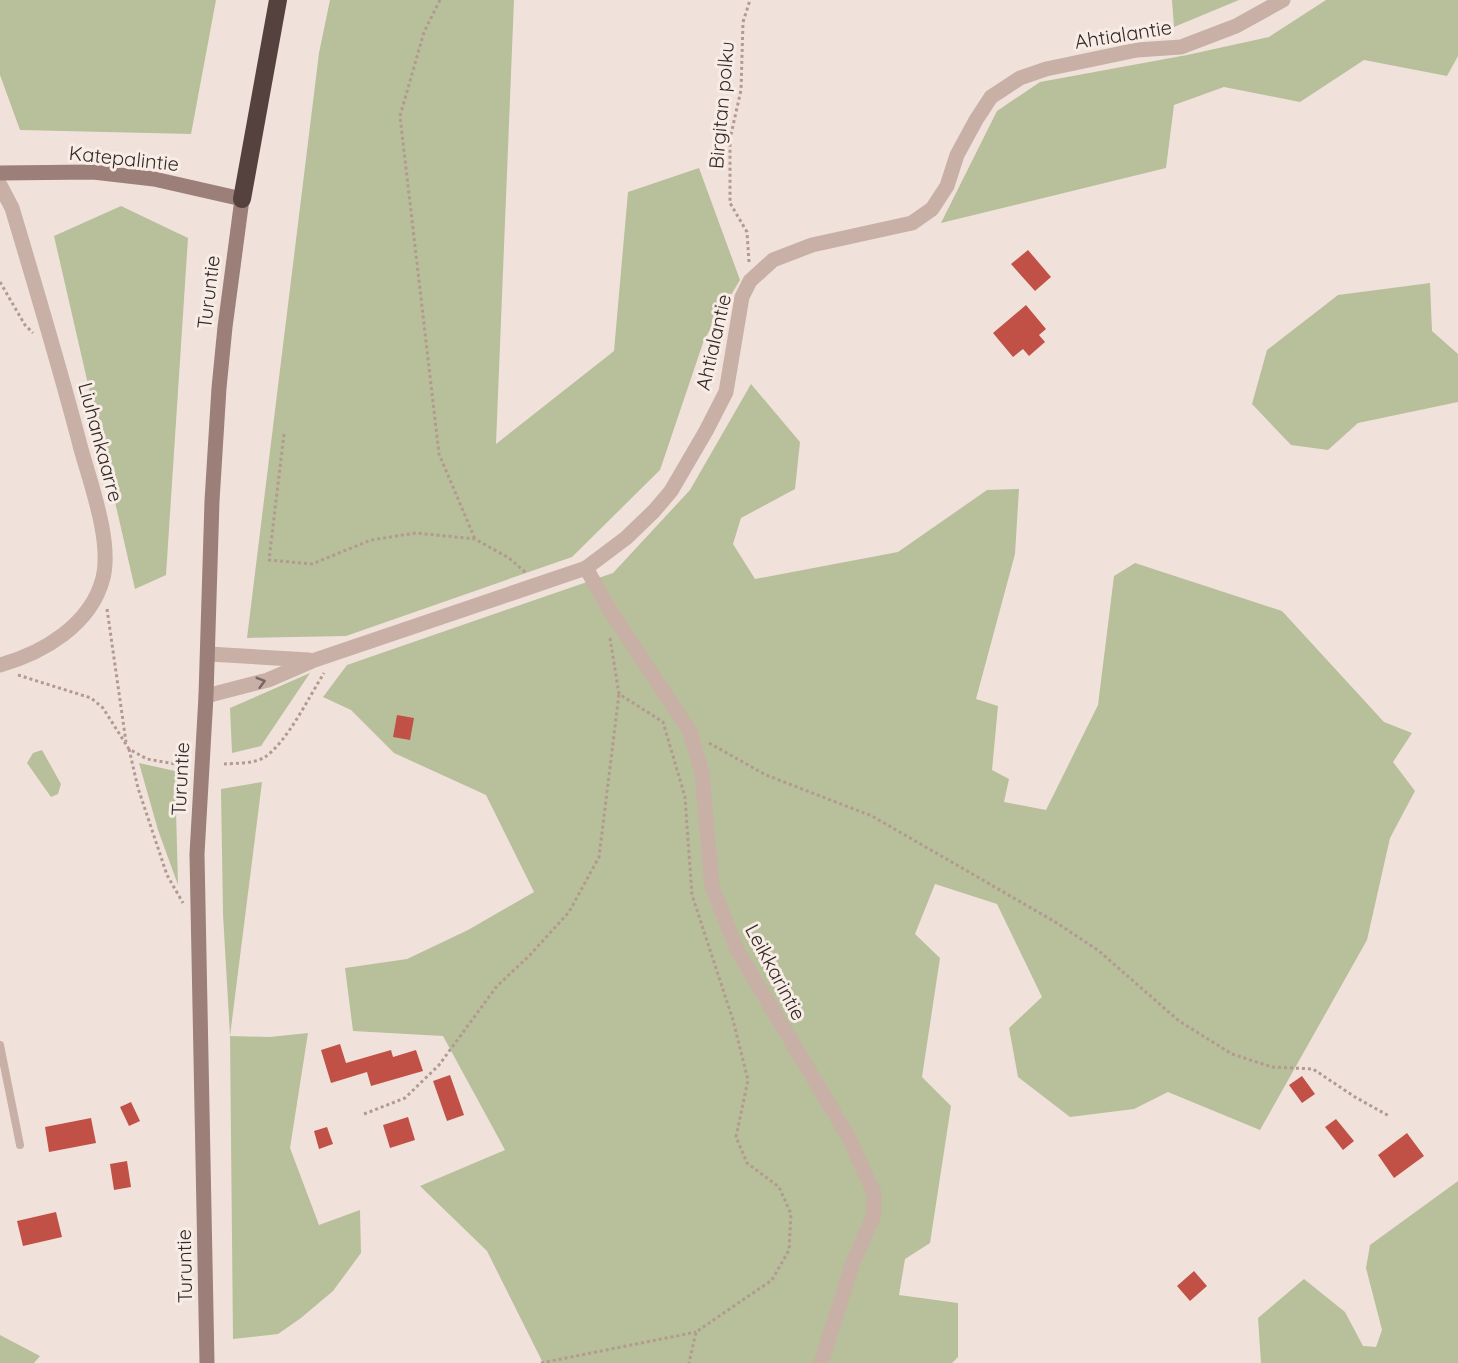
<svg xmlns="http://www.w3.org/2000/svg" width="1458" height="1363" font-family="Quicksand,sans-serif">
	<rect width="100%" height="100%" fill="#f0e2da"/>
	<g fill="#b8bf9b">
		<polygon points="0,0 216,0 191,134 20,130 0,75"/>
		<polygon points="330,0 514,0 496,444 614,351 628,192 699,168 740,280 704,340 660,470 572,557 346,636 247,638 319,53"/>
		<polygon points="1172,0 1239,0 1174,27"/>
		<polygon points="1326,0 1458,0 1458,56 1447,76 1364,60 1300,102 1224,87 1174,105 1166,168 941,223 997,111 1040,82 1187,55 1269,37"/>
		<polygon points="121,206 188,238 166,575 135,589 54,236"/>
		<polygon points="1430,283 1432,331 1458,354 1458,402 1358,423 1328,450 1291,445 1252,404 1267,350 1338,295"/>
		<polygon points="751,384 800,442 795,489 741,518 733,544 755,579 898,552 987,490 1019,489 1015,554 976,699 998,706 992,770 1009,779 1004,802 1046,810 1098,705 1114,576 1135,563 1282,611 1384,722 1412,733 1393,762 1415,791 1390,838 1367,940 1260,1130 1168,1092 1134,1109 1070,1117 1018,1077 1009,1028 1042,997 997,904 935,884 915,934 940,958 922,1077 951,1106 930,1243 905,1259 899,1295 958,1303 958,1357 952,1363 543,1363 487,1251 420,1186 505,1150 443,1036 353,1031 345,968 407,959 468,930 534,892 486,795 394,753 351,710 323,697 347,665 613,573 690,490"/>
		<polygon points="310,673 261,746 232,753 230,708"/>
		<polygon points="42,750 61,784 58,794 51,797 27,763 33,753"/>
		<polygon points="139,763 175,771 178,885 158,830"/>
		<polygon points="262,782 230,1036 270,1037 308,1033 290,1148 319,1225 360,1210 361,1253 333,1291 301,1318 278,1334 233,1339 230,1036 223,914 221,789"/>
		<polygon points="1458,1181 1458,1363 1261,1363 1258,1318 1304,1279 1345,1312 1363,1346 1376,1347 1382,1330 1366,1268 1370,1245"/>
		<polygon points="0,1335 40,1356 34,1363 0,1363"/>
	</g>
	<g fill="#c15147">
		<polygon points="1028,250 1051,277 1035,291 1011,264"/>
		<polygon points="1026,305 1046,329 1039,335 1045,342 1029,356 1023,349 1013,357 993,333"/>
		<polygon points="397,715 414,718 410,740 393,737"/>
		<polygon points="340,1044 346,1063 391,1050 393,1057 416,1050 423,1071 371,1086 367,1072 331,1083 321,1050"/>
		<polygon points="450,1075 464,1115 447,1121 433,1081"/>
		<polygon points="1302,1076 1315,1094 1302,1103 1289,1085"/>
		<polygon points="131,1102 140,1121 129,1126 120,1107"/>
		<polygon points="408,1117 415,1140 390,1148 383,1125"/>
		<polygon points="91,1118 96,1143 49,1152 45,1127"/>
		<polygon points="1336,1119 1354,1141 1343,1150 1325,1127"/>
		<polygon points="327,1127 333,1144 319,1149 314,1131"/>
		<polygon points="1407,1133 1424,1156 1394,1178 1378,1155"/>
		<polygon points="127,1161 131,1187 114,1190 110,1164"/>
		<polygon points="56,1212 62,1237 23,1246 17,1221"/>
		<polygon points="1194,1271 1207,1286 1190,1301 1177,1286"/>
	</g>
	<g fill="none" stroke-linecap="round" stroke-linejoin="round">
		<g stroke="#b39a91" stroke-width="3" stroke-dasharray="3 3" stroke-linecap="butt">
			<polyline points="440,0 424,32 400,116 439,454 475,539"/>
			<polyline points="749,262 747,232 730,203 730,139 741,90 743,22 750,0"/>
			<polyline points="0,282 25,325 33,333"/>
			<polyline points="284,434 269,560 312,564 371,540 416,533 475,539 509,558 526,573"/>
			<polyline points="107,609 126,742"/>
			<polyline points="610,638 619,694 663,722 685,797 692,895 733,1020 748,1080 736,1137 747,1163 779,1187 791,1214 789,1250 772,1280 696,1332 689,1363"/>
			<polyline points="18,675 91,698 103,708 129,749 147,759 176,764"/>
			<polyline points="709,743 766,775 872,816 1057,923 1099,951 1179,1021 1232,1054 1272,1067 1313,1069 1355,1097 1389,1116"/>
			<polyline points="129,749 138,788 167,875 183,903"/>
			<path d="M224,764C236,763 254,764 265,757C287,742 309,697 324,673"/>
			<polyline points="364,1114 405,1098 439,1065 497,986 529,956 569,912 599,857 619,694"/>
			<polyline points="541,1363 696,1332"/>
		</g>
		<polyline stroke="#c8b0a7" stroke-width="8" points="0,1045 20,1145"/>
		<g stroke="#c8b0a7" stroke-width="15">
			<path d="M0,185L12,208C36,288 60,368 81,449C91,485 112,542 103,578C91,625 43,653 0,665"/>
			<polyline points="586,568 608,607 690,732 702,773 712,887 738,952 848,1136 874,1193 874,1215 853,1262 821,1363"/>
			<polyline points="208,654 309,660"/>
			<polyline points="206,696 268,680 312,661 586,568 626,538 654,511 671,491 706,431 726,392 742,297 750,281 773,260 812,245 912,223 932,209 947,186 957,155 976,120 991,97 1020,78 1046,69 1137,50 1181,47 1236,26 1283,0"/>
		</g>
		<polyline stroke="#9b7f78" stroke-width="15" points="0,173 93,172 154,179 242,199 225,327 219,388 212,501 206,696 197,854 207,1363"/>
		<polyline stroke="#55423e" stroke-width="18" points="242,199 278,0"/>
	</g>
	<defs><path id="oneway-chevron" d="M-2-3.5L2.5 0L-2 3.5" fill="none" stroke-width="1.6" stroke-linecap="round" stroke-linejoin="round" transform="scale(1.5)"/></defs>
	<use stroke="#776661" href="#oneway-chevron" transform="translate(261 682) rotate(-16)"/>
	<g text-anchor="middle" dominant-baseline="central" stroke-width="6" stroke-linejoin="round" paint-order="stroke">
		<g font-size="20" fill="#342927" stroke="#f8ede6">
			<text transform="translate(1123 34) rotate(-9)">Ahtialantie</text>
			<text transform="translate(721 105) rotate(-85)">Birgitan polku</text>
			<text transform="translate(124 158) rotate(6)">Katepalintie</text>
			<text transform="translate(208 292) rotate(-83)">Turuntie</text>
			<text transform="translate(713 342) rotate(-77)">Ahtialantie</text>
			<text transform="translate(101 442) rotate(75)">Liuhankaarre</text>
			<text transform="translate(180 779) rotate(-87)">Turuntie</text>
			<text transform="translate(776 972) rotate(62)">Leikkarintie</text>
			<text transform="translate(184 1266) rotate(-91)">Turuntie</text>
		</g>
	</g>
</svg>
